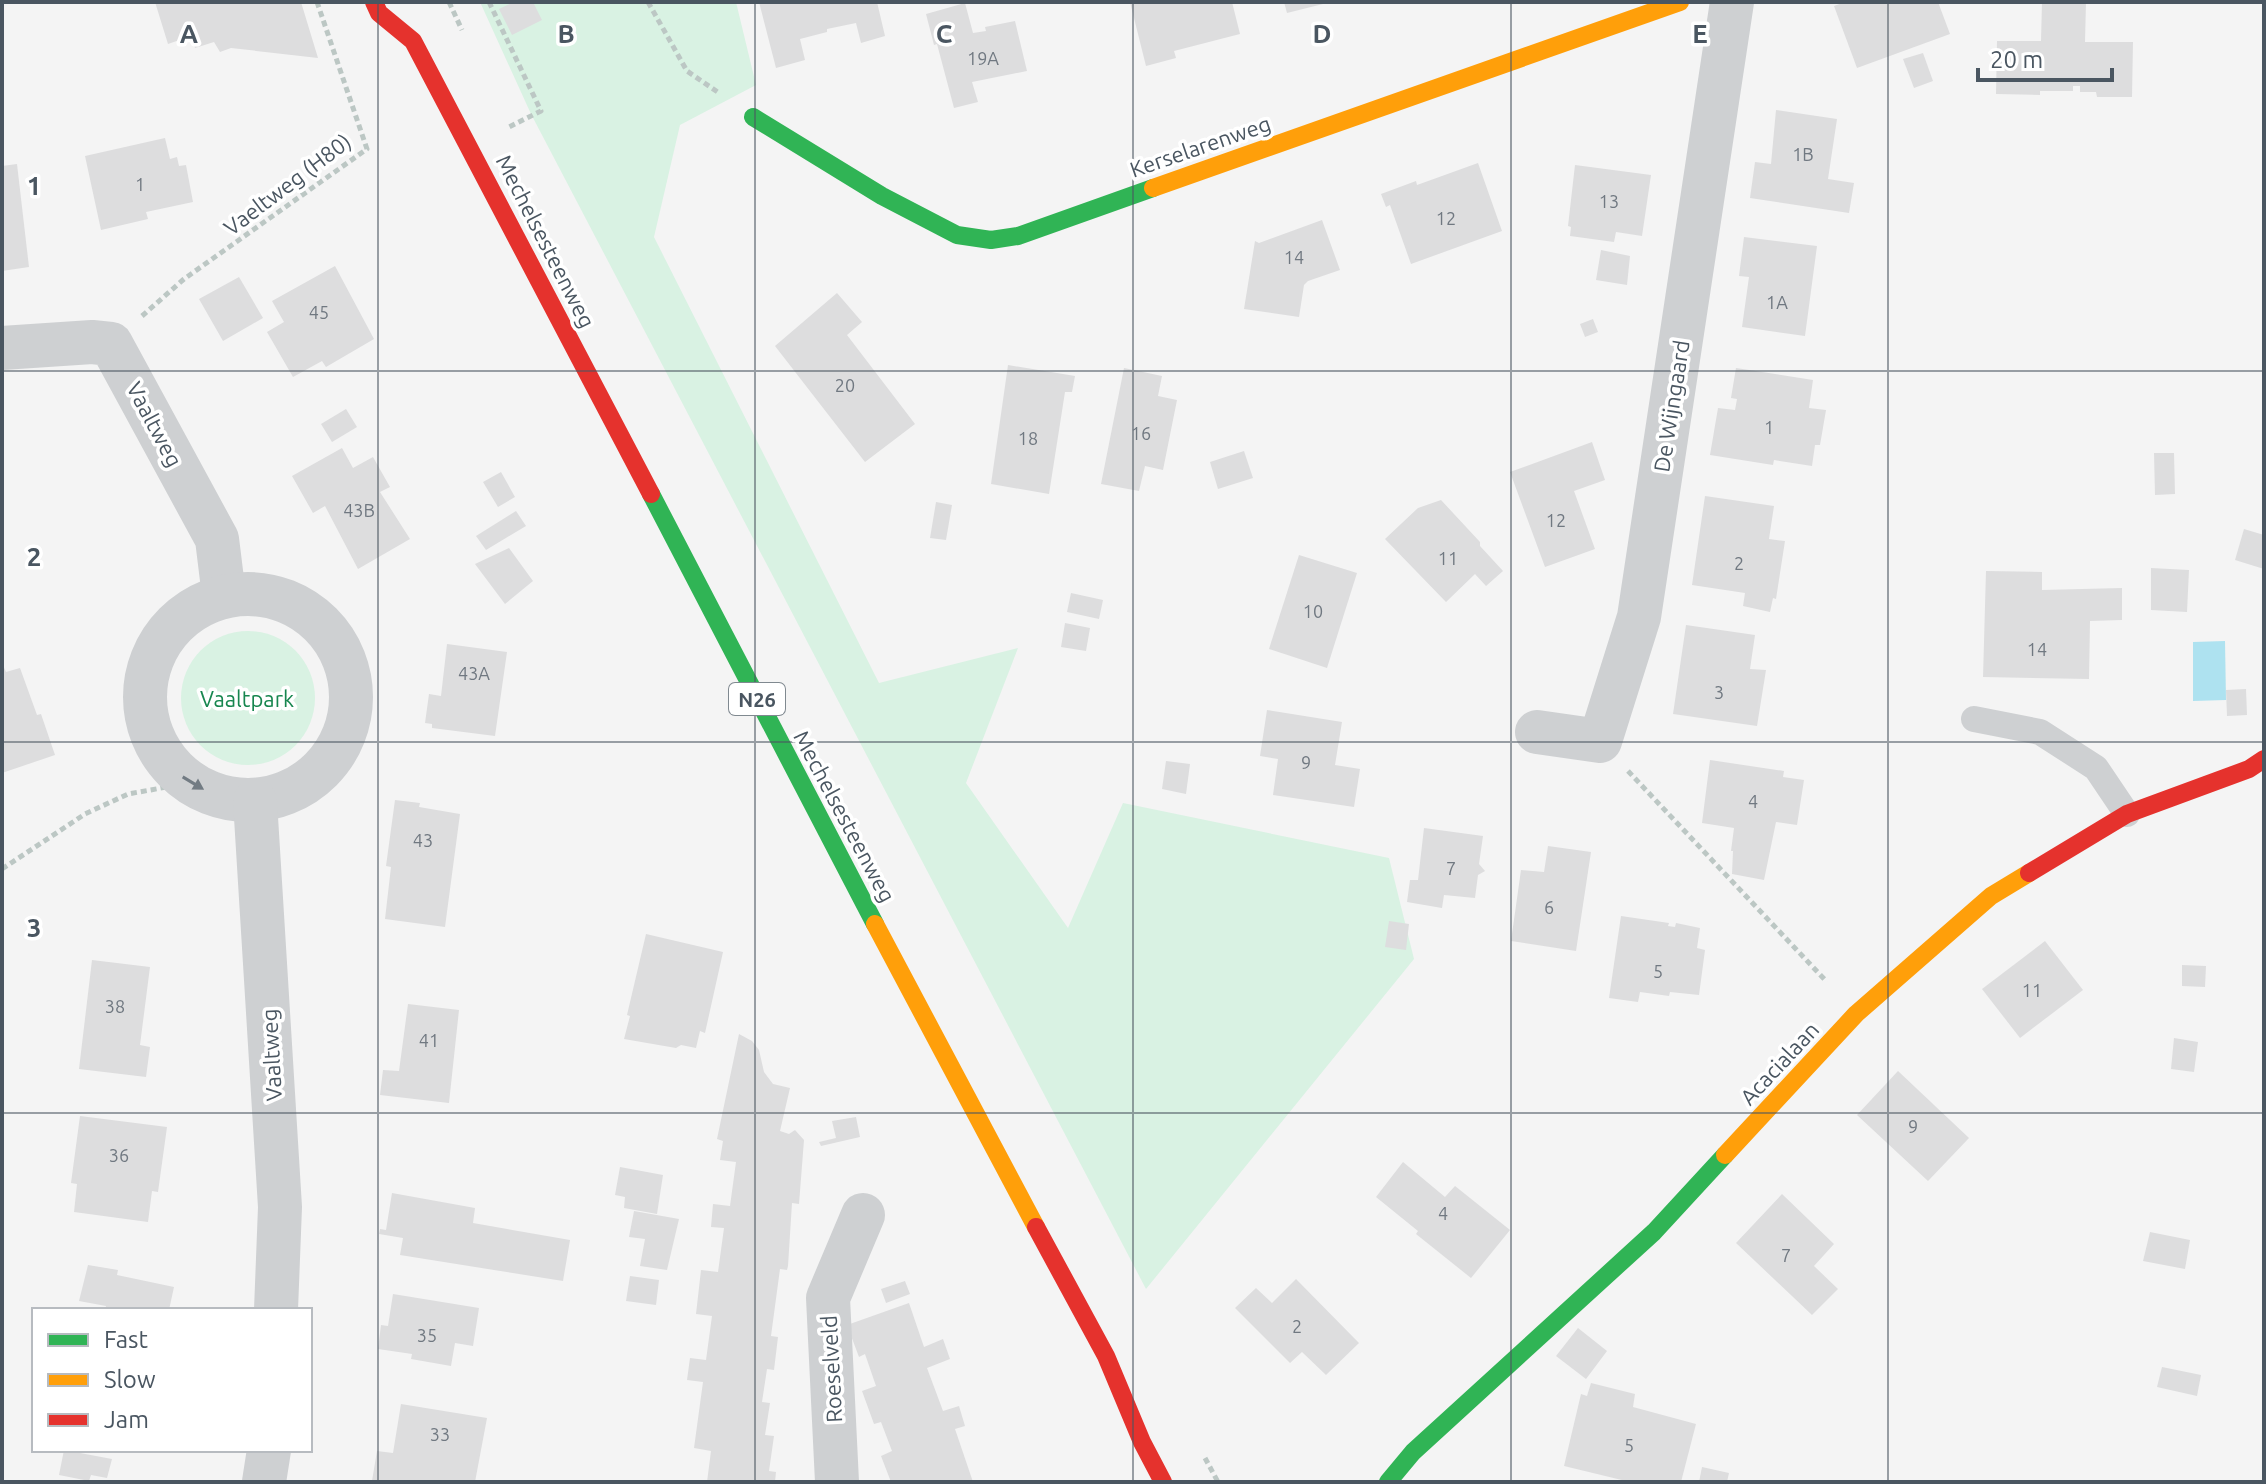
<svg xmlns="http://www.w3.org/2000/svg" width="2266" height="1484" font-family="Ubuntu,sans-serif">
	<rect width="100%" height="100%" fill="#f4f4f4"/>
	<g fill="#d9f2e3">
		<polygon points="480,2 736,2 756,85 680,125 654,237 879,683 1018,648 966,783 1068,928 1123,803 1389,858 1414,959 1146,1289 531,114"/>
		<circle cx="248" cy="698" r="67"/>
	</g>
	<polygon fill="#aee2f0" points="2225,641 2226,700 2193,701 2193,642"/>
	<g fill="#ddddde">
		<polygon points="155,2 301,2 318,58 231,48 220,52 214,42 195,48 191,36 168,44"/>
		<polygon points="514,2 533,2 542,20 512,35 499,9"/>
		<polygon points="759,2 877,2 885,36 861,43 856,23 827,29 827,32 800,39 805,60 776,68"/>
		<polygon points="1130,2 1232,2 1240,34 1174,51 1176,58 1146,66"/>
		<polygon points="1284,2 1327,2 1327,3 1287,13"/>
		<polygon points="1845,2 1938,2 1950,34 1857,68 1834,6"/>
		<polygon points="2042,2 2086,2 2085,42 2133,42 2132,97 2097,97 2096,92 2080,92 2080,86 2073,86 2073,91 2040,91 2040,95 1996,94 1997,41 2041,41"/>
		<polygon points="965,3 973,33 986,31 985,27 1015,21 1027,71 972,82 978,102 954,108 937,44 934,45 926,14"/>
		<polygon points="1923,53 1933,81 1914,88 1903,59"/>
		<polygon points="1776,110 1837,119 1828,179 1854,183 1849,213 1750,198 1755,162 1771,164"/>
		<polygon points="165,138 170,159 177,157 179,166 186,165 193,202 146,212 148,219 101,230 85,156"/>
		<polygon points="1478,163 1502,231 1411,264 1390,205 1386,207 1381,194 1416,181 1417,185"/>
		<polygon points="17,164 29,267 2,271 2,166"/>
		<polygon points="1575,165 1651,175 1642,236 1616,232 1614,242 1570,236 1571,227 1568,226"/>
		<polygon points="1322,220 1340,270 1308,281 1304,285 1299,317 1244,309 1255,241 1259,243"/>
		<polygon points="1744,237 1817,246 1805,336 1742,327 1749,277 1739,276"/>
		<polygon points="1601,250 1630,256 1627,285 1596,280"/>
		<polygon points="335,266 374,339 326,367 322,361 293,377 267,332 284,322 272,301"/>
		<polygon points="239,277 263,318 223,341 199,299"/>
		<polygon points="837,293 862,322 847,335 915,424 865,462 775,346"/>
		<polygon points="1593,319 1598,332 1585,337 1580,324"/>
		<polygon points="1008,365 1075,376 1072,392 1065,392 1049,494 991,484"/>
		<polygon points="1124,368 1162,376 1158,396 1177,400 1163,470 1145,466 1139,491 1101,484"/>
		<polygon points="1736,368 1813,380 1809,408 1826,410 1820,445 1815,445 1812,466 1774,460 1773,465 1710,455 1718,408 1735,410 1737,399 1731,398"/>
		<polygon points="346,409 357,427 332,442 321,424"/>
		<polygon points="1592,442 1605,480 1574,491 1595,549 1545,567 1510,472"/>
		<polygon points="342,448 353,468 373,457 390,487 380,492 410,539 358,569 325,506 313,513 292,476"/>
		<polygon points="1244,451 1253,478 1218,489 1210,462"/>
		<polygon points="2154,453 2174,453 2175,494 2155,495"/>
		<polygon points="501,472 515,497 498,507 483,482"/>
		<polygon points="1705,496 1774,506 1769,539 1785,541 1776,599 1773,598 1770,612 1743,606 1745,593 1692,585"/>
		<polygon points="1441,500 1480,542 1480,546 1503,571 1486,586 1475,574 1446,602 1385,539 1418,508"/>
		<polygon points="936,502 952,505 946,540 930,538"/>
		<polygon points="516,511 526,526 486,550 476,536"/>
		<polygon points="2244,529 2264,535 2264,569 2235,560"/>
		<polygon points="509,548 533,581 505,604 475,564"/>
		<polygon points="1299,555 1357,573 1327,668 1269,649"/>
		<polygon points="2151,568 2189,570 2187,612 2151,610"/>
		<polygon points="1986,571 2042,572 2042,590 2122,588 2122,620 2090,621 2089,679 1983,677"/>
		<polygon points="1071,593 1103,600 1099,619 1067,612"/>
		<polygon points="1065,623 1090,628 1086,651 1061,647"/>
		<polygon points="1686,625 1755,635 1750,669 1766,670 1757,726 1673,714"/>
		<polygon points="447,644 507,652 495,736 432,728 432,724 425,723 429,694 441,696"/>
		<polygon points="2,663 6,672 20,668 37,715 41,714 55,755 2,773"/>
		<polygon points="2246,689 2247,715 2227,716 2226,690"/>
		<polygon points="1267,710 1342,722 1335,765 1360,769 1354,807 1273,795 1278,759 1260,756"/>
		<polygon points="1710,760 1784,771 1783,777 1804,780 1797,825 1776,822 1764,880 1732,874 1733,851 1731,851 1734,828 1702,823"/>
		<polygon points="1166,761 1190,764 1186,794 1162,789"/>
		<polygon points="395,800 420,803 419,807 460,814 445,927 385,919 391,867 386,866"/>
		<polygon points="1424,828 1483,836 1479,864 1485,871 1478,875 1475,898 1444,895 1442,908 1407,902 1410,880 1418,880"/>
		<polygon points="1548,846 1591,852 1576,951 1511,941 1521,870 1544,872"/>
		<polygon points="1621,916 1669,923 1668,926 1675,927 1676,923 1700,928 1697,948 1705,950 1699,995 1670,992 1669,996 1640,992 1638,1002 1609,998"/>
		<polygon points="1389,921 1409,924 1406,950 1385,947"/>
		<polygon points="646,934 723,952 705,1033 700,1031 696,1048 681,1045 676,1048 624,1039 630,1016 627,1015"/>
		<polygon points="2045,941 2083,990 2020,1038 1982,989"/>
		<polygon points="92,960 150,967 140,1045 150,1047 146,1077 79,1069"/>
		<polygon points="2182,965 2206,966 2205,987 2182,986"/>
		<polygon points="408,1004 459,1010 449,1103 380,1095 383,1070 399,1071"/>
		<polygon points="739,1034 752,1041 759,1050 764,1072 773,1084 790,1088 780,1131 789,1134 795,1130 804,1140 799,1204 792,1203 788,1266 787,1270 780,1269 771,1336 778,1337 774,1370 767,1369 762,1402 770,1403 765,1435 774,1436 769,1471 776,1472 775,1482 707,1482 711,1451 694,1448 703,1382 687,1380 690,1358 706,1360 712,1316 696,1314 701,1270 718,1272 724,1228 711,1227 713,1204 730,1206 736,1162 720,1160 723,1141 717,1139"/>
		<polygon points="2174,1038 2198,1042 2194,1072 2171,1069"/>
		<polygon points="1898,1071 1969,1138 1928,1181 1857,1115"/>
		<polygon points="80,1116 167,1127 158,1192 152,1191 148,1222 74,1212 77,1184 71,1183"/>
		<polygon points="856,1117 860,1137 821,1146 819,1142 836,1138 832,1121"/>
		<polygon points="1403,1162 1445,1197 1455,1186 1510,1230 1471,1278 1416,1234 1418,1231 1376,1197"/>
		<polygon points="620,1167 663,1175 657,1214 624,1208 625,1197 615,1195"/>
		<polygon points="392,1193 475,1208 473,1223 570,1240 563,1281 400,1255 403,1238 379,1234 380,1229 386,1230"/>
		<polygon points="1782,1194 1834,1244 1814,1266 1838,1289 1812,1315 1736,1243"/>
		<polygon points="634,1211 679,1219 667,1270 640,1266 645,1239 629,1237"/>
		<polygon points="2150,1232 2190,1240 2185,1269 2143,1261"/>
		<polygon points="88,1265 118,1270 117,1275 174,1287 169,1310 105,1310 106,1306 79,1301"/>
		<polygon points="630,1276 659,1280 656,1305 626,1301"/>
		<polygon points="1296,1279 1359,1343 1326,1375 1302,1352 1290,1363 1235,1308 1256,1288 1272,1303"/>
		<polygon points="905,1281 910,1294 886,1303 881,1289"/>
		<polygon points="393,1294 479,1308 473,1346 455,1343 451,1366 411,1359 412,1354 378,1349 381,1325 388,1326"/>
		<polygon points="909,1303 924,1347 943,1339 950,1359 927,1368 943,1411 959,1406 965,1426 955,1429 973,1482 891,1482 881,1456 892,1451 881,1422 874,1424 862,1391 876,1386 865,1354 859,1357 847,1325"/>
		<polygon points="1578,1328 1607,1351 1586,1379 1556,1356"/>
		<polygon points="2162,1367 2201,1375 2197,1396 2157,1387"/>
		<polygon points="1591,1383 1635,1394 1633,1407 1696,1424 1681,1482 1630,1482 1564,1466 1581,1394 1587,1396"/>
		<polygon points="401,1404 487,1418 475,1482 372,1481 377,1451 393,1453"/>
		<polygon points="64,1450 112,1459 107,1478 91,1475 89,1481 59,1475"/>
		<polygon points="1702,1467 1729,1473 1727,1482 1699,1482"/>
	</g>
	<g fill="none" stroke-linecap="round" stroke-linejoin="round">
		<g stroke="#bcc7c4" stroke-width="5" stroke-dasharray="6 4" stroke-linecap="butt">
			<polyline points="449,2 462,30"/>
			<polyline points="489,2 541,111 507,128"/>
			<polyline points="648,2 687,71 719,93"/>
			<polyline points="142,316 184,279 367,149 317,2"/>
			<polyline points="1628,771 1827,982"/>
			<polyline points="2,869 85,814 128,794 189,783"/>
			<polyline points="1205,1458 1218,1482"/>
		</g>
		<polyline stroke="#ced0d2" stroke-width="26" points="1974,719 2040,732 2096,768 2127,814"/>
		<g stroke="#ced0d2" stroke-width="44">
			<polyline points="2,348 92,342 111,344 217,539 224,596"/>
			<circle cx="248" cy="697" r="103"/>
			<polyline points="1537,732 1600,741 1639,617 1732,2"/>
			<polyline points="255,801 280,1207 276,1310"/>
			<polyline points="264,1482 269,1450"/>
			<polyline points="837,1482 828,1298 863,1215"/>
		</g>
		<g stroke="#30b455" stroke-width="18">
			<polyline points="753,117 882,196 957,235 991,240 1018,236 1153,188"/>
			<polyline points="651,494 875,924"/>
			<polyline points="1388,1482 1413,1452 1654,1232 1725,1155"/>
		</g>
		<g stroke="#ff9f0a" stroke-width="18">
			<polyline points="1153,188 1680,2"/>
			<polyline points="875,924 1036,1227"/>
			<polyline points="1725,1155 1856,1014 1991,896 2029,873"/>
		</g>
		<g stroke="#e5322d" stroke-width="18">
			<polyline points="374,2 379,13 413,41 651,494"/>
			<polyline points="2029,873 2127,814 2249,769 2264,759"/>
			<polyline points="1036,1227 1106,1356 1142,1442 1163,1482"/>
		</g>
	</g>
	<defs><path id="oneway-solid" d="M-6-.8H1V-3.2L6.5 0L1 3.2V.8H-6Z" transform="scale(2)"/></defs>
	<use fill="#727b83" href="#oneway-solid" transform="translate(193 783) rotate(31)"/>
	<path fill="none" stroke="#4a5661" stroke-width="2" stroke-opacity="0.55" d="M378,2V1482M755,2V1482M1133,2V1482M1511,2V1482M1888,2V1482M2,371H2264M2,742H2264M2,1113H2264"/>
	<g text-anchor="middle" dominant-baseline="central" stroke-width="7" stroke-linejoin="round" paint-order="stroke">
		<g font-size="18" fill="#707881">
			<text x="983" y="58">19A</text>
			<text x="1803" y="154">1B</text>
			<text x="140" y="184">1</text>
			<text x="1609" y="201">13</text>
			<text x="1446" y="218">12</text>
			<text x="1294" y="257">14</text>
			<text x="1777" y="302">1A</text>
			<text x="319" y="312">45</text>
			<text x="845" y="385">20</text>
			<text x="1769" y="427">1</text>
			<text x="1141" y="433">16</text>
			<text x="1028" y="438">18</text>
			<text x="359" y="510">43B</text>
			<text x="1556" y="520">12</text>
			<text x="1448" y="558">11</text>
			<text x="1739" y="563">2</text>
			<text x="1313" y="611">10</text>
			<text x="2037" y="649">14</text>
			<text x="474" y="673">43A</text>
			<text x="1719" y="692">3</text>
			<text x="1306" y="762">9</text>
			<text x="1753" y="801">4</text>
			<text x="423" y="840">43</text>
			<text x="1451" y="868">7</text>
			<text x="1549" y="907">6</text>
			<text x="1658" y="971">5</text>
			<text x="2032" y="990">11</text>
			<text x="115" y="1006">38</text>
			<text x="429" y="1040">41</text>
			<text x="1913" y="1126">9</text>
			<text x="119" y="1155">36</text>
			<text x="1443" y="1213">4</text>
			<text x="1786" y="1255">7</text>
			<text x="1297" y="1326">2</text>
			<text x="427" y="1335">35</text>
			<text x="440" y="1434">33</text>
			<text x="1629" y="1445">5</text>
		</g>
		<rect fill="#fff" stroke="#808990" stroke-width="2" x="729" y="683" width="56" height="32" rx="6"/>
		<g font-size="20" font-weight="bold" fill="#4a5661">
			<text x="757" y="699">N26</text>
		</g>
		<g font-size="22" fill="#4a5661" stroke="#fff">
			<text transform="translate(1200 146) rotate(-19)">Kerselarenweg</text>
			<text transform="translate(287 184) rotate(-37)">Vaeltweg (H80)</text>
			<text transform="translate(546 241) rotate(63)">Mechelsesteenweg</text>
			<text transform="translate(1671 406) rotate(-81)">De Wijngaard</text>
			<text transform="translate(155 424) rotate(62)">Vaaltweg</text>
			<text transform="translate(845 816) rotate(62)">Mechelsesteenweg</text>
			<text transform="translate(271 1055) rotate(-93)">Vaaltweg</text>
			<text transform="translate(1779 1063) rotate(-47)">Acacialaan</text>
			<text transform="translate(831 1369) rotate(-93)">Roeselveld</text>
		</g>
		<g font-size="22" fill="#17864f" stroke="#fff">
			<text x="247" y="698">Vaaltpark</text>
		</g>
	</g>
	<g font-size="26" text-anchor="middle" font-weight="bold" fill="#4a5661" stroke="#fff" stroke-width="7" stroke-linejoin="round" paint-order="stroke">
		<text x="189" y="43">A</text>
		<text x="566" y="43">B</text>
		<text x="944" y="43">C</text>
		<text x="1322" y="43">D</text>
		<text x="1700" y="43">E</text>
		<text x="34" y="195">1</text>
		<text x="34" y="566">2</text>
		<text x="34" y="937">3</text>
	</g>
	<rect width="2266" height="1484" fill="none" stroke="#4a5661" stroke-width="8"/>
	<rect x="32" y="1308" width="280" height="144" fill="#ffffff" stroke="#b7bbc0" stroke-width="2"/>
	<rect x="48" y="1334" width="40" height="12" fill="#30b455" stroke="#b7bbc0" stroke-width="2"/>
	<text x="104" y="1348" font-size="24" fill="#4a5661">Fast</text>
	<rect x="48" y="1374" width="40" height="12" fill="#ff9f0a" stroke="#b7bbc0" stroke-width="2"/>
	<text x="104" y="1388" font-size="24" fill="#4a5661">Slow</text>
	<rect x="48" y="1414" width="40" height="12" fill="#e5322d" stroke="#b7bbc0" stroke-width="2"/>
	<text x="104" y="1428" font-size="24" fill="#4a5661">Jam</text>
	<path d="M1978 68v12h134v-12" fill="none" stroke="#4a5661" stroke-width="4"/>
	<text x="1990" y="68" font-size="24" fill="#4a5661" stroke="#ffffff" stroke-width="6" paint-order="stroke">20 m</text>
</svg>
